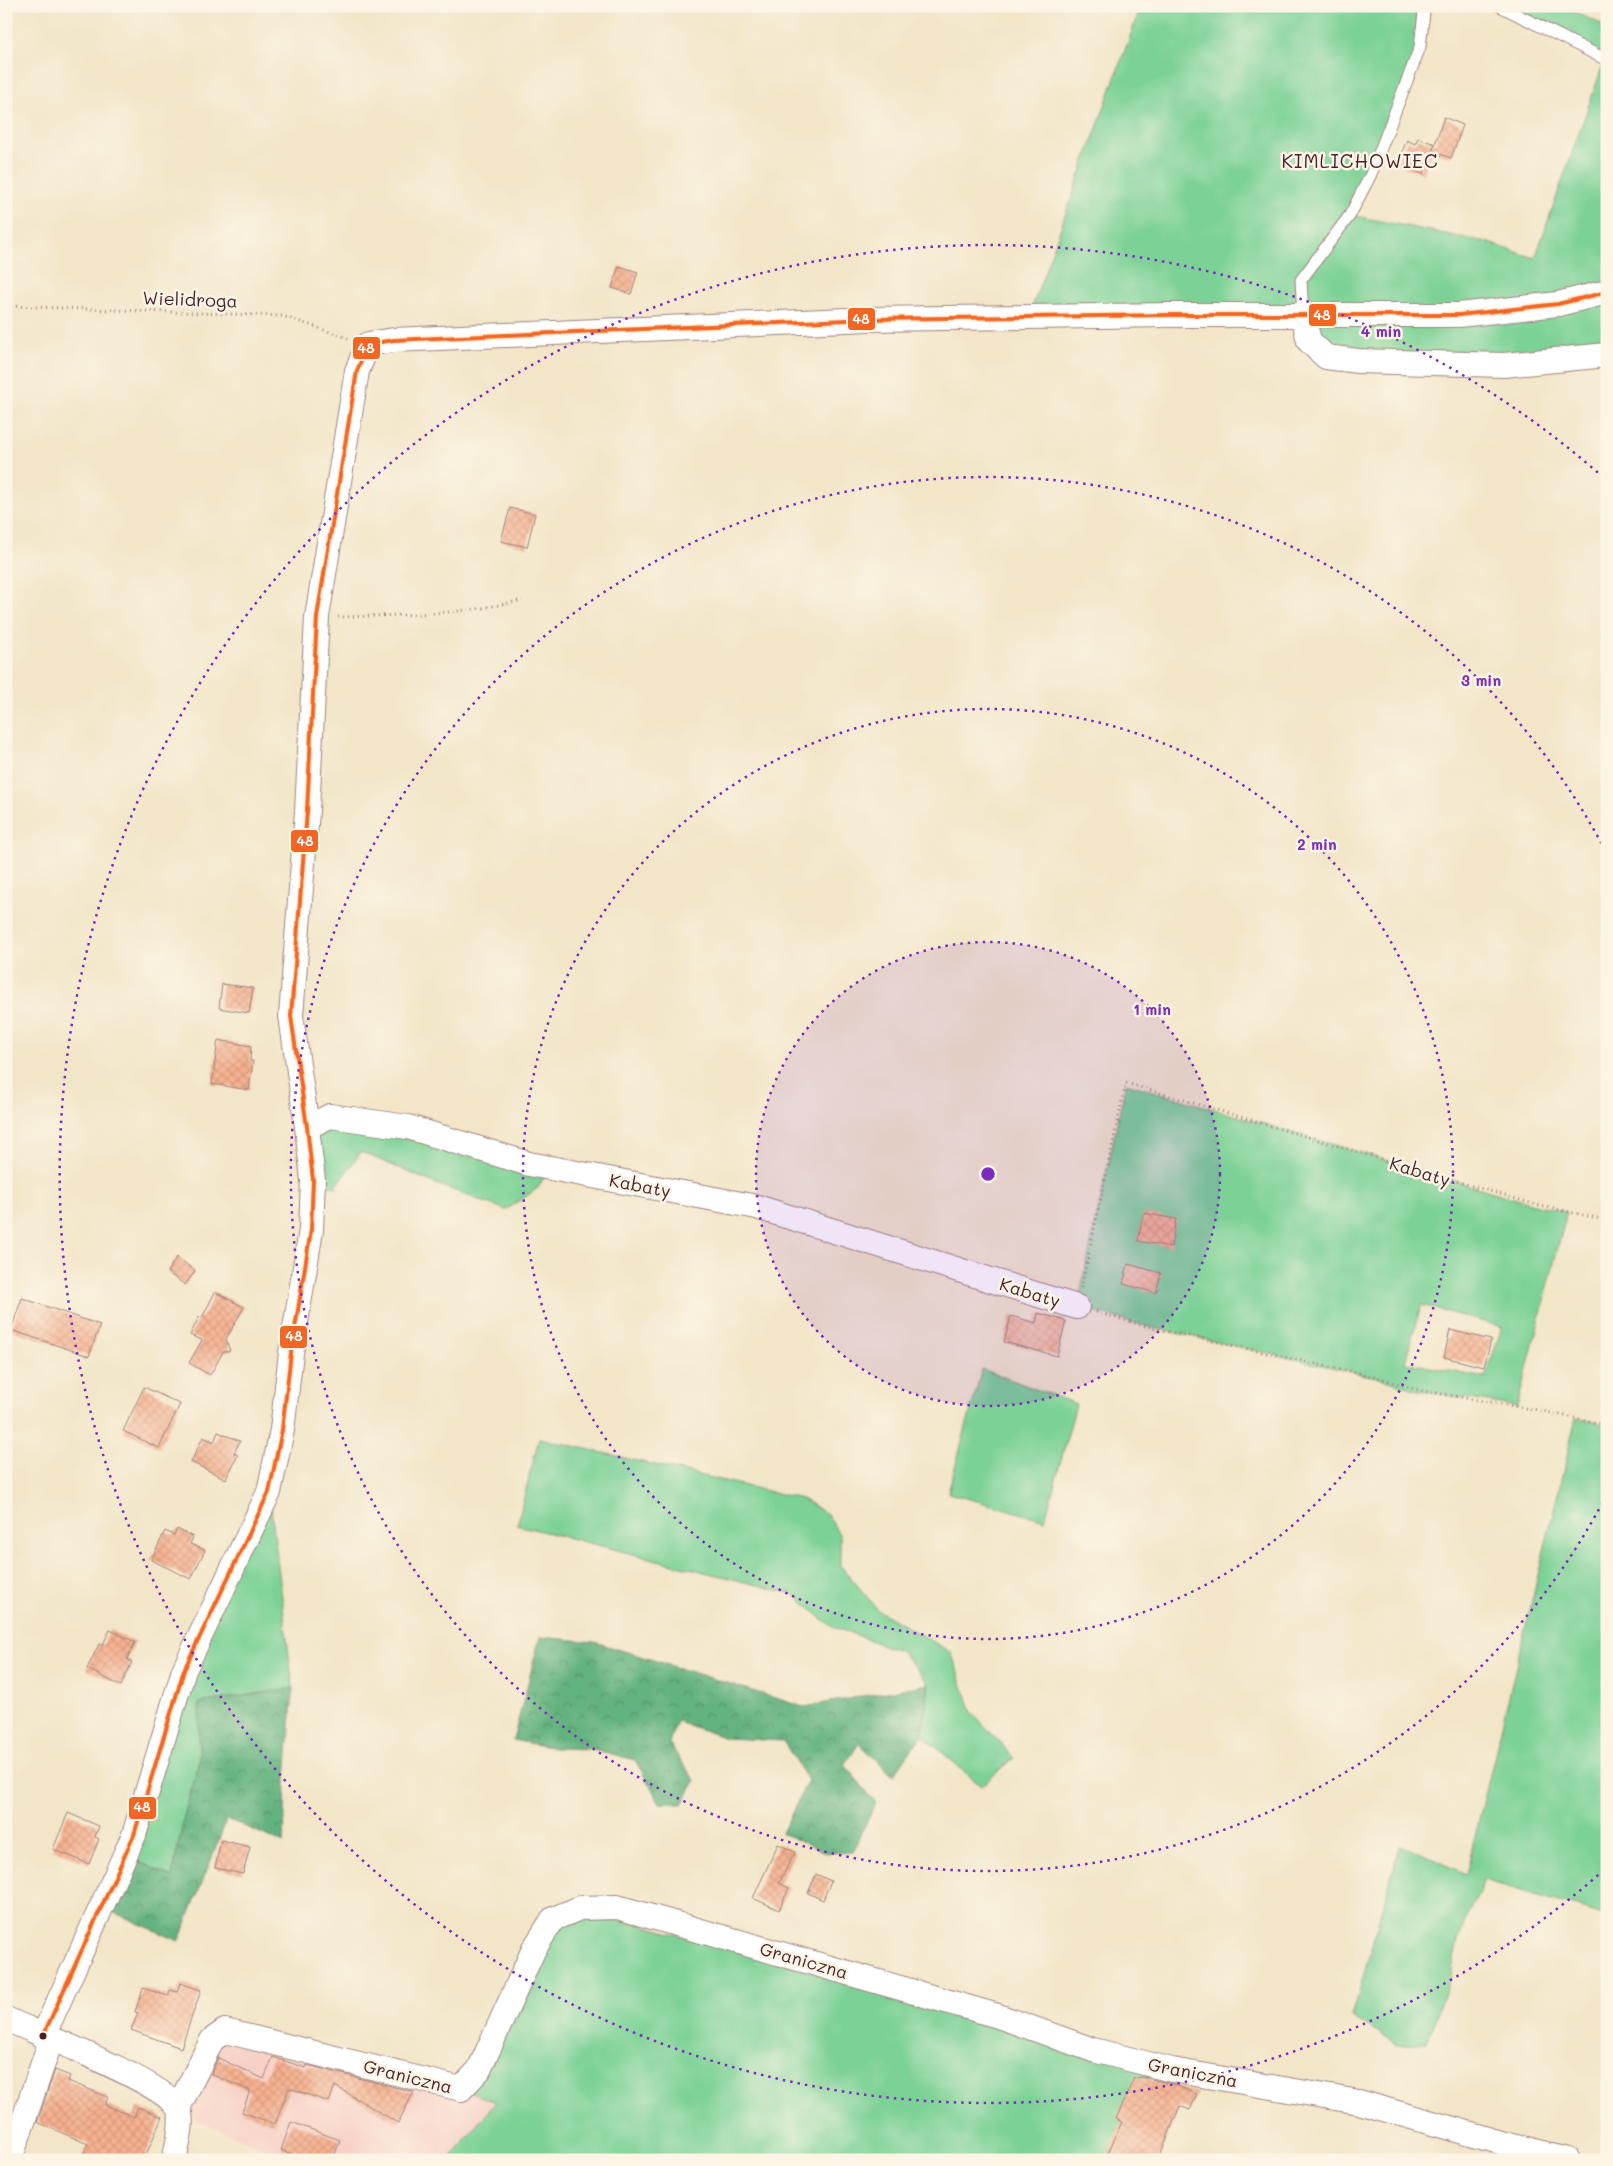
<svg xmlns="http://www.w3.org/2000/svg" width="1613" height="2166" font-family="Mali,sans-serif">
	<defs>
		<pattern id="forest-crowns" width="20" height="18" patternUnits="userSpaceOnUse" patternTransform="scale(1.25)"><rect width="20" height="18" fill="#64b37f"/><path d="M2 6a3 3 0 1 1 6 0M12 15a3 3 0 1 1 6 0" fill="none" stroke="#549168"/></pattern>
		<pattern id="building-cross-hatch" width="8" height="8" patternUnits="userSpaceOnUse" patternTransform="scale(1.25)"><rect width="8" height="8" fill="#f6b190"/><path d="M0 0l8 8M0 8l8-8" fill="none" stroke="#d4987c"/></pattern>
	</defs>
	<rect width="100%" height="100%" fill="#fcf5e5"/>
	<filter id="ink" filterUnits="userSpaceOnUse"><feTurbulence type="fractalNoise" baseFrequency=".02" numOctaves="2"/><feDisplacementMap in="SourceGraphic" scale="10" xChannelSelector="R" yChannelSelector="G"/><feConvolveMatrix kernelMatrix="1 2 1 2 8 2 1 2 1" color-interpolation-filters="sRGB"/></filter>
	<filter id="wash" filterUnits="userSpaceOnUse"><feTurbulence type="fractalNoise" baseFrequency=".0096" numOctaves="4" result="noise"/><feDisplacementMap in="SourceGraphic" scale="20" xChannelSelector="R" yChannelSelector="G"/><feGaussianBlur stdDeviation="1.12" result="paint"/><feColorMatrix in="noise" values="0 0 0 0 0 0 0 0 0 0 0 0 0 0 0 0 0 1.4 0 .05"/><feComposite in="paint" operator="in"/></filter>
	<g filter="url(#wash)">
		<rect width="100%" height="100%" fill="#f2e5c8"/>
		<polygon fill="#f7d1c7" points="212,2040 461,2089 496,2101 448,2160 294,2160 198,2122 183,2098"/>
		<g fill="#7bd196" stroke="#627860" fill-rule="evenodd">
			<polygon points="1141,6 1422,6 1420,47 1350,215 1486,242 1535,258 1605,59 1500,6 1562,6 1607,27 1607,355 1326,357 1303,315 1028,318"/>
			<path d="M1126,1083L1540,1206L1567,1212L1517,1407L1418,1390L1380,1378L1149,1327L1077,1307ZM1421,1305L1502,1327L1485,1378L1405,1362Z"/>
			<polygon points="330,1116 549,1168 538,1188 506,1210 436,1184 361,1152 336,1187 313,1180 307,1127"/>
			<polygon points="982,1369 1076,1404 1045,1520 948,1493"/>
			<polygon points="1576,1418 1607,1425 1607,1916 1484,1880 1458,1939 1451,1976 1427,2043 1397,2044 1352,2017 1400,1845 1466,1874"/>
			<polygon points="539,1438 802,1499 827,1514 840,1536 840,1565 879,1611 951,1652 972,1712 1014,1758 981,1786 922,1735 929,1684 902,1652 831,1626 793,1594 517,1525"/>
			<polygon points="269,1492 293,1688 200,1703 199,1764 185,1813 172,1877 125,1855 184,1670"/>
			<polygon points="580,1908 1152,2065 1120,2160 448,2160 496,2102 461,2089 534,1949"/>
		</g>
		<g fill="url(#forest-crowns)" stroke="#576955">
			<polygon points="540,1637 595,1642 804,1707 929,1684 922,1735 893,1776 859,1743 845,1765 876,1803 852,1852 827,1853 782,1833 808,1780 783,1741 726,1738 677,1721 669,1743 695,1781 682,1804 660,1803 635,1760 593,1749 554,1748 513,1740"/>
			<polygon points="293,1688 286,1779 284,1843 227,1819 179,1941 101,1907 125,1855 172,1877 185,1813 199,1764 199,1703"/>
		</g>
		<g id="blocks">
			<g fill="url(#building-cross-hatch)">
				<polygon points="1444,117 1463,125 1451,158 1432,151 1435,144 1423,174 1397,164 1407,140 1415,144 1418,138 1435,144"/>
				<polygon points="619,266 638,272 631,294 612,288"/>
				<polygon points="510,508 535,514 527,547 501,541"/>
				<polygon points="222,984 253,988 249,1013 219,1008"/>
				<polygon points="218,1040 251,1046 250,1061 253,1061 249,1090 212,1084"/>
				<polygon points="1143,1213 1176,1219 1171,1247 1138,1241"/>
				<polygon points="177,1257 195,1271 185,1285 167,1272"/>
				<polygon points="1128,1264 1161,1273 1156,1293 1123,1284"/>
				<polygon points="215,1292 244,1307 226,1339 230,1351 223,1352 210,1375 189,1363 202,1340 190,1335 199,1317 202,1318"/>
				<polygon points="22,1298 100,1325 89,1356 11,1330"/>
				<polygon points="1038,1313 1066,1321 1057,1356 1004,1342 1011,1316 1036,1323"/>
				<polygon points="1450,1330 1491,1340 1484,1367 1444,1357"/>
				<polygon points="144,1387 180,1404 159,1448 123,1431"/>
				<polygon points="218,1432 240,1441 234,1453 238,1455 226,1479 191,1462 203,1437 214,1442"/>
				<polygon points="177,1529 193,1537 190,1544 205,1550 191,1579 151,1560 165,1531 174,1535"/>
				<polygon points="110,1630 135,1642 127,1659 132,1662 121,1686 87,1669 99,1644 102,1646"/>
				<polygon points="68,1813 99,1826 95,1837 99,1839 89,1864 53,1849"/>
				<polygon points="221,1840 250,1847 243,1874 215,1868"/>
				<polygon points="778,1844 795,1852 779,1883 789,1888 779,1910 753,1898"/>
				<polygon points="816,1874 831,1881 823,1900 808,1893"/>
				<polygon points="180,1983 201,1990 181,2048 131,2030 138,2013 135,2012 143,1988 168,1996 170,1990 177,1992"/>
				<polygon points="273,2057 306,2068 307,2065 414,2092 398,2123 335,2086 329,2102 289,2088 275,2124 242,2112 250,2091 211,2074 218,2058 264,2079"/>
				<polygon points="55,2070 70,2076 68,2081 108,2097 105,2105 134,2117 138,2107 162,2117 144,2160 81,2160 88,2144 37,2122"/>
				<polygon points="1143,2077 1172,2084 1197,2094 1190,2110 1180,2106 1158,2160 1105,2160 1122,2122 1116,2119 1134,2078"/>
				<polygon points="291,2122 340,2140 333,2160 307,2160 281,2150"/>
			</g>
		</g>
	</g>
	<g filter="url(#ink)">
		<use href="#blocks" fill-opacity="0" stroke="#9e827a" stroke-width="1"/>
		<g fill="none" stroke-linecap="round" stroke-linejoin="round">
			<g stroke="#9e827a" stroke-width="13">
				<g id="service">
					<polyline points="1500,6 1607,60"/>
					<polyline points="1303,315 1301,280 1350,215 1371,174 1420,47 1424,12 1422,6"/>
				</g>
			</g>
			<g stroke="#9e827a" stroke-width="26">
				<g id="minor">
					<polyline points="1303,315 1309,341 1326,357 1358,361 1504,365 1607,355"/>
					<polyline points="307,1127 330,1116 408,1127 529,1164 757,1207 1077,1307"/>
					<path d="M6,2019C39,2034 163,2082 178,2108C185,2121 177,2146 174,2160"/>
					<polyline points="43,2036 134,1835 184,1670 269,1492 282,1430 291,1353 311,1230 313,1180 307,1127 291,1016 307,811 317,617 357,371 368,344 394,340 869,319 1170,315 1459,315 1558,304 1607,292"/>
					<polyline points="178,2108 212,2040 225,2031 461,2089 479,2070 534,1949 553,1919 580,1908 617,1907 998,2016 1093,2050 1172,2070 1359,2102 1530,2151 1568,2160"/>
					<polyline points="6,2154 14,2148 51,2040"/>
				</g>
			</g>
			<g stroke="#9e827a" stroke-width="3" stroke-dasharray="1 4" stroke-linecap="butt">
				<polyline points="6,306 283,316 348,338"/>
				<path d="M338,617C398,615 463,615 522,600"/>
				<polyline points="1081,1288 1126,1083 1540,1206 1607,1220"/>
				<polyline points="1096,1312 1149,1327 1380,1378 1418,1390 1537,1410 1607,1425"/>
			</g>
			<use href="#service" stroke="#fff" stroke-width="11"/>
			<use href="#minor" stroke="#fff" stroke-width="24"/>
			<g stroke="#fcf5e5" stroke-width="8">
				<polyline id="bus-1" points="43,2036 134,1835 184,1670 269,1492 282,1430 291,1353 311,1230 313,1180 307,1127 291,1016 307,811 317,617 357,371 368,344 394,340 869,319 1170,315 1459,315 1558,304 1607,292"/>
			</g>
			<use href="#bus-1" stroke="#f26522" stroke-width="4"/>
		</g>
	</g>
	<circle cx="988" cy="1174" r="232" fill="#7b2cbf" fill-opacity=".12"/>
	<g fill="none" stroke="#7b2cbf" stroke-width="2.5" stroke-dasharray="2.5 5">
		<circle cx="988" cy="1174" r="232"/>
		<circle cx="988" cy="1174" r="465"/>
		<path d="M1606 1496A697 697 0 1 1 1606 852"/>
		<path d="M1604 1870A929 929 0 1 1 1604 478"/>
	</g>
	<circle fill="#4a1f2b" stroke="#fcf5e5" stroke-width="2" cx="43" cy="2036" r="4.5"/>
	<g text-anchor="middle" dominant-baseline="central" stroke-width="5" stroke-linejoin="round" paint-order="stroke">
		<g font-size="18" fill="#4a1f2b" stroke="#fcf5e5">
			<text transform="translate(190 299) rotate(2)">Wielidroga</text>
			<text transform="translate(1420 1171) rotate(17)">Kabaty</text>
			<text transform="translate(640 1185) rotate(11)">Kabaty</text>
			<text transform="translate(1030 1292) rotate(17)">Kabaty</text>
			<text transform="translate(804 1960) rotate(16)">Graniczna</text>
			<text transform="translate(1193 2072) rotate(11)">Graniczna</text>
			<text transform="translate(408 2076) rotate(14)">Graniczna</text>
		</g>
		<g font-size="19" letter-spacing="1" fill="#4a1f2b" stroke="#fcf5e5">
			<text x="1360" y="160">KIMLICHOWIEC</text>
		</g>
	</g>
	<circle cx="988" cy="1174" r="8" fill="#7b2cbf" stroke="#fcf5e5" stroke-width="2.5"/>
	<g font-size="15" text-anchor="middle" font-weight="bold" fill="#7b2cbf" stroke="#fcf5e5" stroke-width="5" stroke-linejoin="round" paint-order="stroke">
		<text x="1381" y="337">4 min</text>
		<text x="1481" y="686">3 min</text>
		<text x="1317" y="850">2 min</text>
		<text x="1152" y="1015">1 min</text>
	</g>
	<g stroke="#fcf5e5" stroke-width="2">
		<rect x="1308" y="303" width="29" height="24" rx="5" fill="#f26522"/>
		<rect x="847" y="307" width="29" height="24" rx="5" fill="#f26522"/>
		<rect x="352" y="336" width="29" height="24" rx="5" fill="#f26522"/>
		<rect x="290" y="829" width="29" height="24" rx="5" fill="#f26522"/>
		<rect x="279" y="1325" width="29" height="24" rx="5" fill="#f26522"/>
		<rect x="128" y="1796" width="29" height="24" rx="5" fill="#f26522"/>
	</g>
	<g font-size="14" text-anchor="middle" font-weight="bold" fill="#fff">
		<text x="1322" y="320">48</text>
		<text x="861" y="324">48</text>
		<text x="366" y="353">48</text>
		<text x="305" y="846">48</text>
		<text x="294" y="1341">48</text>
		<text x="142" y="1812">48</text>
	</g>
	<rect width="1613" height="2166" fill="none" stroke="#fcf5e5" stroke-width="25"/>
</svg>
